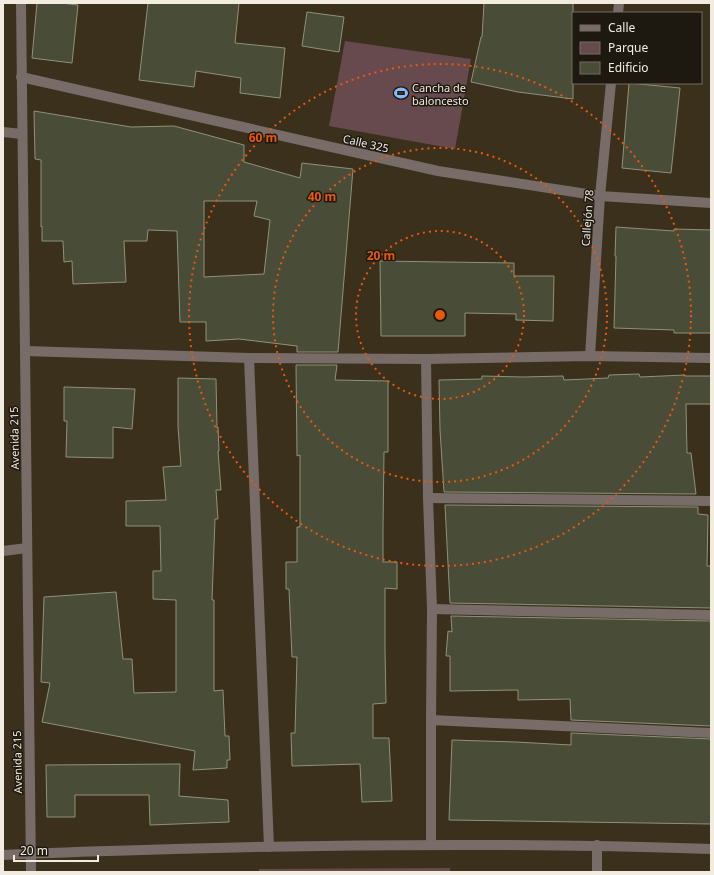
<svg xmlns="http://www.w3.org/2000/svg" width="714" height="875" font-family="'Noto Sans',sans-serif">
	<rect width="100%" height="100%" fill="#3b301c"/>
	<g fill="#674a4d">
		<polygon points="345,41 471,59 455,149 329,126"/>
		<polygon points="450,868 450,872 259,872 259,869"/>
	</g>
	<g fill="#494d37" stroke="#8e927a" fill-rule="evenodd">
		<polygon points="37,3 61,3 78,5 72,63 32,58"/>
		<polygon points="148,3 239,3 235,43 285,48 280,98 240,93 241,78 196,71 194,87 139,80"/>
		<polygon points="484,3 573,3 573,99 518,92 471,82 481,37 482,37"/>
		<polygon points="307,12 344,17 339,52 302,46"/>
		<polygon points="629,83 680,88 671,173 622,168"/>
		<path d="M34,111L131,127L174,126L244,145V162L300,178L302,163L353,169L338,352H297V346L239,339L206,341V322H180L177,231L148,230L147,241H124L126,282L73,284L72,261L64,262L63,241H42V226L41,227V160L35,159ZM204,201H257L254,216L270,220L264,274L204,277Z"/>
		<polygon points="616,227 674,231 674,229 711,230 711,333 674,333 674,330 614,328 616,256 615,256"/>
		<polygon points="380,261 514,263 514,276 554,276 553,321 516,320 516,314 465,313 465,336 381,336"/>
		<polygon points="296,365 337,365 335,380 388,381 388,452 384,452 383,528 383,562 397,562 397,589 385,588 385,650 386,703 373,704 373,738 389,738 392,801 362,802 360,764 292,766 291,733 295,733 297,657 292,657 289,589 286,589 286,562 297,562 297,527 300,527 300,455 297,456"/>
		<polygon points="639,374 640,377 685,375 685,376 711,376 711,404 686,404 687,453 691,453 696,494 444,492 440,430 439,380 482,379 482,376 523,377 563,376 564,380 608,378 609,375"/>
		<polygon points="178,378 216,379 217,428 218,427 219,451 218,451 221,490 216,490 218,519 215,519 212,600 214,600 214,691 223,690 225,736 229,736 230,760 227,760 227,768 193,770 195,751 42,722 50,683 41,682 44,597 116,592 123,659 132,659 134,693 176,692 176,600 153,599 153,571 161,571 160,526 126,526 126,501 166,500 163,467 181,466 178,427"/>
		<polygon points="64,387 135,389 132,429 113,427 113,458 66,457 67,421 64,421"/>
		<polygon points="445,505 698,507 698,514 708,515 707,566 711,566 711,608 450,603"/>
		<polygon points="451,616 711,621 711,726 571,720 570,699 518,700 518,690 450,691 450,656 446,656 448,631 452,632"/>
		<polygon points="571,733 711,739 711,824 449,820 452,740 516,742 571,745"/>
		<polygon points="180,764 179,796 228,800 229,822 150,825 149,795 75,795 75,817 47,817 46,765"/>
	</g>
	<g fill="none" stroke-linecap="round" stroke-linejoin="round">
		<g stroke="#776c67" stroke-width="10">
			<polyline points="21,3 31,872"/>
			<polyline points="618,13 619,3"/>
			<polyline points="21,77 438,171 600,196 711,203"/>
			<polyline points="3,132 22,134"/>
			<polyline points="25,351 249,358 426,359 590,356 711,358"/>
			<polyline points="590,356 600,196 611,83"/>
			<polyline points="249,358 269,847"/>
			<polyline points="426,359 428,498 432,609 431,720 431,845"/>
			<polyline points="428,498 711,501"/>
			<polyline points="3,551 27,548"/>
			<polyline points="432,609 711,615"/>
			<polyline points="431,720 711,733"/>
			<polyline points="597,845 597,872"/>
			<path d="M3,855C60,852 117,851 174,849C353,844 532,843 711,849"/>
		</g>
	</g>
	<g fill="none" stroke="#e8590c" stroke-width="2" stroke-dasharray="2 4">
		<circle cx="440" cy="315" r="84"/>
		<circle cx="440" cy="315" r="167"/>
		<circle cx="440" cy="315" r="251"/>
	</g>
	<defs>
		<g id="stadium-bare" transform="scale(1.08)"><path d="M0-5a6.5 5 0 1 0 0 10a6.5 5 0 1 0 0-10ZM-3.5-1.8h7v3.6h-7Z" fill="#86bbfb" stroke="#1e1910" stroke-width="2.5" paint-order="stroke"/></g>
	</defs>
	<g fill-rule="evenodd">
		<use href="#stadium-bare" x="401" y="93"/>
	</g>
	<g text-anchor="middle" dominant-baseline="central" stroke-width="3" stroke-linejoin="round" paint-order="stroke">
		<g font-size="11" fill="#f2ebdf" stroke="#1e1910" text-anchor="start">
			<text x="412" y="87">Cancha de<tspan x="412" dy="13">baloncesto</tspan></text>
		</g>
		<g font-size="11" fill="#f2ebdf" stroke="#1e1910">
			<text transform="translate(366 143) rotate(13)">Calle 325</text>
			<text transform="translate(587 218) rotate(-86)">Callejón 78</text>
			<text transform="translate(14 438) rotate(-91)">Avenida 215</text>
			<text transform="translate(17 762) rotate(-91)">Avenida 215</text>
		</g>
	</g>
	<circle cx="440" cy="315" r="6" fill="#e8590c" stroke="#1e1910" stroke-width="2"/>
	<g font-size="12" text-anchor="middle" font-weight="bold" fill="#e8590c" stroke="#1e1910" stroke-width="3" stroke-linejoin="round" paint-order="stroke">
		<text x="263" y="142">60 m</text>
		<text x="322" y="201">40 m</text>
		<text x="381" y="260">20 m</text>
	</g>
	<rect width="714" height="875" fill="none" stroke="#f2ebdf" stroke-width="8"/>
	<rect x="572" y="12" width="130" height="72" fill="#1e1910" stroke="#736d63"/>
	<rect x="580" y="25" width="20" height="6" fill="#776c67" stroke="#736d63"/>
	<text x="608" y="32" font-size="12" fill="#f2ebdf">Calle</text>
	<rect x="580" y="42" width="20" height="12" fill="#674a4d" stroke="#736d63"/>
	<text x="608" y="52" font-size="12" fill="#f2ebdf">Parque</text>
	<rect x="580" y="62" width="20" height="12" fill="#494d37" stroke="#736d63"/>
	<text x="608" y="72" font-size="12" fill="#f2ebdf">Edificio</text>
	<path d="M14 855v6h84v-6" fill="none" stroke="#f2ebdf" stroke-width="2"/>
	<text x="20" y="855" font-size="12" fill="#f2ebdf" stroke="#1e1910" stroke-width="3" paint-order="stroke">20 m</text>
</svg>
